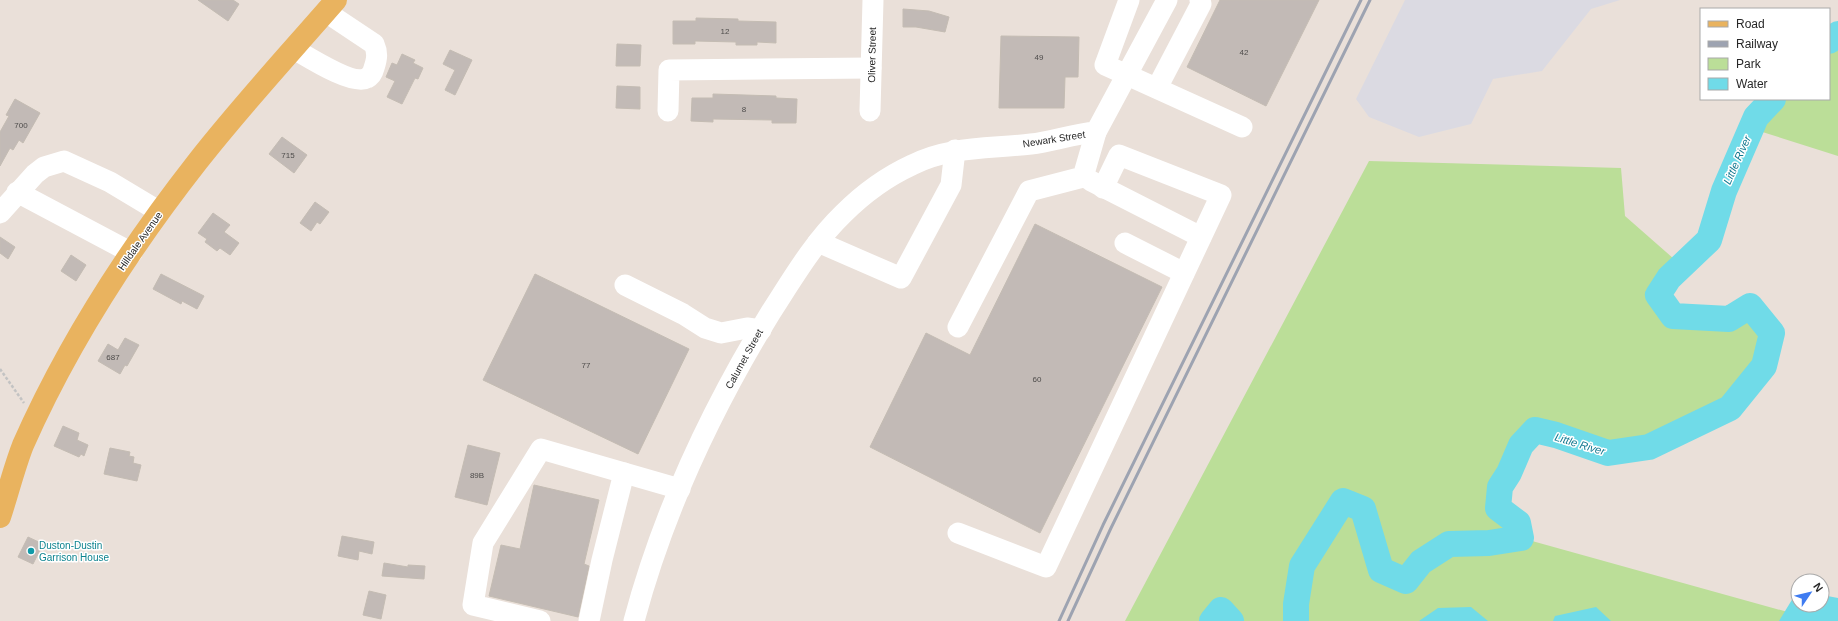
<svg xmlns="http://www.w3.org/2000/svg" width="1838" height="621" font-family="Arial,sans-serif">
	<rect width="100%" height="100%" fill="#eae0d9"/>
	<polygon fill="#dbdae2" points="1405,0 1620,0 1591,9 1542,71 1493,79 1471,124 1419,137 1369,117 1356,99"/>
	<g fill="#bbde98">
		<polygon points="1838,34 1838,156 1756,130 1756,108 1765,99 1829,99 1829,41"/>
		<polygon points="1369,161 1621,168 1625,216 1682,266 1669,278 1658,295 1673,316 1729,319 1750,306 1772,333 1764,366 1730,408 1649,447 1608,453 1556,435 1535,430 1521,445 1509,473 1500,487 1498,508 1518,523 1521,538 1820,621 1298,621 1301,573 1296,604 1296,621 1231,621 1224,613 1229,621 1215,621 1219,613 1212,621 1125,621"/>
	</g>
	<g fill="#70dbe8">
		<polygon points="1822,595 1838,598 1838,621 1779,621 1793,598 1798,597 1798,605 1822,605"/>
		<polygon points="1471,607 1488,621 1419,621 1438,608"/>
		<polygon points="1596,607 1611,621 1553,621 1555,616"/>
	</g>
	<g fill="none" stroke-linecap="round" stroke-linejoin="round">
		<g stroke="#70dbe8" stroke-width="26">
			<polyline points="1829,41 1838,34"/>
			<polyline points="1212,621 1221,610 1231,621"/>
			<polyline points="1296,621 1296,604 1302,566 1343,501 1363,509 1381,570 1406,581 1421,562 1449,544 1489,543 1521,538 1518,523 1498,508 1500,487 1509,473 1521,445 1535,430 1556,435 1608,453 1649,447 1730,408 1764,366 1772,333 1750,306 1729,319 1673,316 1658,295 1669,278 1709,240 1724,191 1756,117 1773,99"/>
		</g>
	</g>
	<g fill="#c2bab6" stroke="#c4bcb3">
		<polygon points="198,0 233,0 239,4 228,21"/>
		<polygon points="1220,0 1319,0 1266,106 1187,67"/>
		<polygon points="903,9 929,11 949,17 945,32 916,27 903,27"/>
		<polygon points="696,18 738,19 738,21 776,22 776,43 757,42 757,45 736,45 736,42 695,41 695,44 673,44 673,21 696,21"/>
		<polygon points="1001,36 1079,37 1078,77 1065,77 1064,108 999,108"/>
		<polygon points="617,44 641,45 640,66 616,66"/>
		<polygon points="450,50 472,60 455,95 445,90 455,70 443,64"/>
		<polygon points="402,54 415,60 413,63 423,68 418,79 415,78 402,104 387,97 395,81 386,77 392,63 397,65"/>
		<polygon points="617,86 640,87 640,109 616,108"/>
		<polygon points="713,94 776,96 776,98 797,99 796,123 772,123 772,120 713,119 713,122 691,121 692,98 713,98"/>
		<polygon points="15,99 40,113 23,143 19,140 13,150 10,148 0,166 0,132 9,116 6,115"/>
		<polygon points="282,137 307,155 294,173 269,154"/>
		<polygon points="315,202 329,212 320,224 317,222 311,231 300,223"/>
		<polygon points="213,213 230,225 224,232 239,243 230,255 220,248 217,251 205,242 207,239 198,233"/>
		<polygon points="1035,224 1162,287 1040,533 870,447 926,333 970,355"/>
		<polygon points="0,237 15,247 8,259 0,253"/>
		<polygon points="71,255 86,265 76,281 61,271"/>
		<polygon points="161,274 204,296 197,309 182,301 181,304 153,289"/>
		<polygon points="535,274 689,349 638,454 483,380"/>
		<polygon points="125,338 139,345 127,366 125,365 120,374 98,361 108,344 118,350"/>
		<polygon points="63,426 79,433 77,440 88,445 84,456 81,454 79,457 54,446"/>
		<polygon points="468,445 500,453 487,505 455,497"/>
		<polygon points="110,448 130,452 129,456 134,457 133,463 141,465 137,481 104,474"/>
		<polygon points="534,485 599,500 584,564 589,566 578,617 489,596 501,545 520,549"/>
		<polygon points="342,536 374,542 372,554 359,551 358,560 338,556"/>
		<polygon points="28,537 43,544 33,564 18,557"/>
		<polygon points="384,563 408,567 408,565 425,566 424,579 382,576"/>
		<polygon points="369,591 386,595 381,619 363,615"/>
	</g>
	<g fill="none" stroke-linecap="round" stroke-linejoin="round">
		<polyline stroke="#c3c3c3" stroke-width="2.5" stroke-dasharray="3 2" stroke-linecap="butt" points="0,369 24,403"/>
		<g stroke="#fff" stroke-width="21">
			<polyline points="1129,0 1105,65 1242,127"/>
			<path d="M294,49C308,57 353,86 367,78C371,76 373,72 374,68C377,59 378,53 374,44L326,12"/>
			<polyline points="1157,88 1201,4 1200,0"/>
			<polyline points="668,111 669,70 871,68"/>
			<polyline points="870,111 873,0"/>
			<polyline points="1091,181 1201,237"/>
			<polyline points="17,192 132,253"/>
			<polyline points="0,213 35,174 44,167 64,161 110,182 160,212"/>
			<polyline points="818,242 901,278 951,185 955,150"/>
			<polyline points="1125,243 1184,273"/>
			<polyline points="625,285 683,314 705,328 721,333 747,328 761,330"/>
			<polyline points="958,327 1029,191 1083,177 1096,132"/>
			<polyline points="958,533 1046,567 1221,195 1119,155 1103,188"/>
			<polyline points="540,621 473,605 483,543 541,449 680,489"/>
			<polyline points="589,621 602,560 624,473"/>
			<path d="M634,621C663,512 712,408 771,312C793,278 814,242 843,214C863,194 886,177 912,165C949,146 990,149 1031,144C1053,141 1074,134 1096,132L1167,0"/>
		</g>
		<path stroke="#e9b35f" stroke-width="22" d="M0,517C8,493 14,468 23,445C68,343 129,249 198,161C241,106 290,53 336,0"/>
		<g stroke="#9da3b1" stroke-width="3">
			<polyline points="1059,621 1103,525 1361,0"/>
			<polyline points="1068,621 1111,528 1370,0"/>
		</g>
	</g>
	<circle fill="#0f9aa8" stroke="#fff" stroke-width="1.5" cx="31" cy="551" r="4"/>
	<g text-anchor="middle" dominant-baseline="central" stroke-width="3" stroke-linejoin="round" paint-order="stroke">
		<g font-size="8" fill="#4e4c4b">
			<text x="725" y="31">12</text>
			<text x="1244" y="52">42</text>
			<text x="1039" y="57">49</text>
			<text x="744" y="109">8</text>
			<text x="21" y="125">700</text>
			<text x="288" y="155">715</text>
			<text x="113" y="357">687</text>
			<text x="586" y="365">77</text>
			<text x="1037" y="379">60</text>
			<text x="477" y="475">89B</text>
		</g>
		<g font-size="10" fill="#272727" stroke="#fff">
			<text transform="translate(872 55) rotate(-89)">Oliver Street</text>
			<text transform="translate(1054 139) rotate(-9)">Newark Street</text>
			<text transform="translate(140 241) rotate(-55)">Hilldale Avenue</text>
			<text transform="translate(744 359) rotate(-61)">Calumet Street</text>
		</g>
		<g font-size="10" fill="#0d838f" stroke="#fff" text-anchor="start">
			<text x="39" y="545">Duston-Dustin<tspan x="39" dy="12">Garrison House</tspan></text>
		</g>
		<g font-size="11" font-style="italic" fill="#137990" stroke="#fff">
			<text transform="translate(1737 160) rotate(-66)">Little River</text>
			<text transform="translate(1580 444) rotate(17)">Little River</text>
		</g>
	</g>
	<rect x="1700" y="8" width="130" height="92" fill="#ffffff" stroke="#a9a9a9"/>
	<rect x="1708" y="21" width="20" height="6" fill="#e9b35f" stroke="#a9a9a9"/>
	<text x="1736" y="28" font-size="12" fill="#272727">Road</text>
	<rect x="1708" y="41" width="20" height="6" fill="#9da3b1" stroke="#a9a9a9"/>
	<text x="1736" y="48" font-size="12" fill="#272727">Railway</text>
	<rect x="1708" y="58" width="20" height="12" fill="#bbde98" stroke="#a9a9a9"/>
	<text x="1736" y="68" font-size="12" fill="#272727">Park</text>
	<rect x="1708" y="78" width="20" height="12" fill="#70dbe8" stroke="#a9a9a9"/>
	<text x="1736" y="88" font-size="12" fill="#272727">Water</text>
	<g transform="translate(1810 593) rotate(55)"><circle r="19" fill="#ffffff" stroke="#a9a9a9"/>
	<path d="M0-3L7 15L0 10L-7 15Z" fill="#3f7cf1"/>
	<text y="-6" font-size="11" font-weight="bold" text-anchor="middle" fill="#272727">N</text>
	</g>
</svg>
